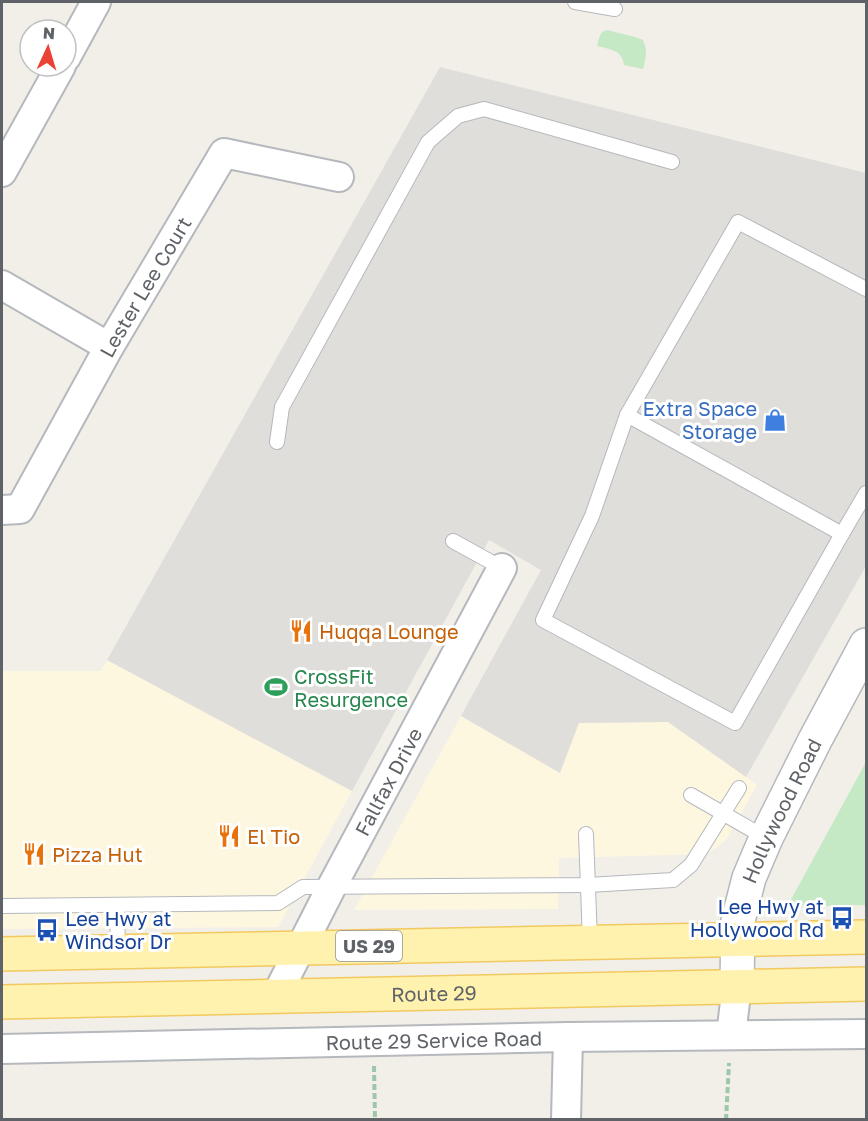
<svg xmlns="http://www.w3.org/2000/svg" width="868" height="1121" font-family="'Golos Text',sans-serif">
	<rect width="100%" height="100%" fill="#f1efe8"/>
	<g fill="#fef7e0">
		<polygon points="107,660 352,791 278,927 2,929 2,671 101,671"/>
		<polygon points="461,716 560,773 578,723 668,722 757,785 726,840 707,854 559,858 558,909 354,910"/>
	</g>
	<polygon fill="#e0deda" points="440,67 866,173 866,566 746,777 668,722 579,723 560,773 461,716 541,570 489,540 352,791 107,660"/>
	<g fill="#c5e8c5">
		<path d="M607,30L635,37L643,40C648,52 646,57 643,69L624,65C623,50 609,49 597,46C599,39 599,32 607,30Z"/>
		<polygon points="866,762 866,905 787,907"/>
	</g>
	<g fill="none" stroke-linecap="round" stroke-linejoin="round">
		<g stroke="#b5b8bc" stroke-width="16">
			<g id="service">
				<polyline points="575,2 615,9"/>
				<polyline points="866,289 738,222 627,415 592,516 543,620 735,723 842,534 866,493"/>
				<polyline points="627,415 842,534"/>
				<polyline points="277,442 282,407 428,142 458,116 484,109 672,162"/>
				<polyline points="453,541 502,568"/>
				<polyline points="691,795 766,838"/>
				<polyline points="586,834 590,941"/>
				<polyline points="2,906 278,903 303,887 588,885 673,880 691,865 739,788"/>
				<polyline points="117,906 118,951"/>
			</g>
		</g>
		<g stroke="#b5b8bc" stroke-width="32">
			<g id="minor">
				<polyline points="66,57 96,2"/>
				<polyline points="2,172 61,66"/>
				<polyline points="2,285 109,347"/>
				<path id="s1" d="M2,510L20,509L109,347L224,153L339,177"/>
				<path id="s2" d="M276,996L331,888L502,568"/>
				<polyline points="731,1035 737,986"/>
				<path id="s3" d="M2,1049L568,1037L866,1034"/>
				<polyline points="566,1120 568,1037"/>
			</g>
		</g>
		<g stroke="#b5b8bc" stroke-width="36">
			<g id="tertiary">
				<path id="s4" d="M737,986L738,921L749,878L766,838L815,740L866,645"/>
			</g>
		</g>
		<g stroke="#f2c960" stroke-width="36">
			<g id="primary">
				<polyline points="2,954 866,937"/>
				<path id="s5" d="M2,1002L866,984"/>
			</g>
		</g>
		<g stroke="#9cc7a9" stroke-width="4" stroke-dasharray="6 3" stroke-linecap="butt">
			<polyline points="374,1066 375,1120"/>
			<polyline points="726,1120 729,1063"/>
		</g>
		<use href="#service" stroke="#fff" stroke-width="14"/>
		<use href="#minor" stroke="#fff" stroke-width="28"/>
		<use href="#tertiary" stroke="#fff" stroke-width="33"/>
		<use href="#primary" stroke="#fff2af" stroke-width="33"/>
	</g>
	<defs>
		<g id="shop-bare" transform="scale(1.8)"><path d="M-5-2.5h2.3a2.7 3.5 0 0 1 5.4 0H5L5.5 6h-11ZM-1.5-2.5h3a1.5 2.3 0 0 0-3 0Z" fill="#3f7fe0" stroke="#fff" stroke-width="2.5" paint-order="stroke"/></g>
		<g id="restaurant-bare" transform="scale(1.8)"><path d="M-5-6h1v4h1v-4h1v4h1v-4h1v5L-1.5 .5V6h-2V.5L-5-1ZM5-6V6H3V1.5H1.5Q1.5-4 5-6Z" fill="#e8710a" stroke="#fff" stroke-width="2.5" paint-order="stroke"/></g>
		<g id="stadium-bare" transform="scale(1.8)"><path d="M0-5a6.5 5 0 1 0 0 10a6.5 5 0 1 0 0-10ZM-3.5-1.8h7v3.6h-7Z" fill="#2e9e5b" stroke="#fff" stroke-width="2.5" paint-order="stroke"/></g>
		<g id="bus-bare" transform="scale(1.8)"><path d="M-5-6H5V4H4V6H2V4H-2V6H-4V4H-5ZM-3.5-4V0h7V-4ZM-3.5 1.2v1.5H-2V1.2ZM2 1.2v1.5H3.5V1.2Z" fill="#1a4fb4" stroke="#fff" stroke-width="2.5" paint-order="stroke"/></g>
	</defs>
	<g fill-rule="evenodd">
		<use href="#shop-bare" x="775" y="420"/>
		<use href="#restaurant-bare" x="301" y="631"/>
		<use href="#stadium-bare" x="276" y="687"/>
		<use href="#restaurant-bare" x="229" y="836"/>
		<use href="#restaurant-bare" x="34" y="854"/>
		<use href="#bus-bare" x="842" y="918"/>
		<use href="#bus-bare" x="47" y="930"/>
	</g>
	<g text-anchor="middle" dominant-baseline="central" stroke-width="6" stroke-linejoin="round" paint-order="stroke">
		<rect fill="#fff" stroke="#8f9295" stroke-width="1.5" x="336" y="931" width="66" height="30" rx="4.5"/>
		<g font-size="18" font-weight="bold" fill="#5f6368">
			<text x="369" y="946">US 29</text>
		</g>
		<g font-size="20" fill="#5f6368" stroke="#fff">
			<text stroke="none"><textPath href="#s1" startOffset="273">Lester Lee Court</textPath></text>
			<text stroke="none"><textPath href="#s2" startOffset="242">Fallfax Drive</textPath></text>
			<text stroke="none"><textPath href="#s4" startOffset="184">Hollywood Road</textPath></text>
			<text stroke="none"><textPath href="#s5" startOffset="432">Route 29</textPath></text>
			<text stroke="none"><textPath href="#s3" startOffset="432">Route 29 Service Road</textPath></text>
		</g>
		<g font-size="20" fill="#366cbe" stroke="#fff" text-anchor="end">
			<text x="757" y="408">Extra Space<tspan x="757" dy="23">Storage</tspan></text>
		</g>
		<g font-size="20" fill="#c56008" stroke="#fff" text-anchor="start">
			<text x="319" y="631">Huqqa Lounge</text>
			<text x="247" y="836">El Tio</text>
			<text x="52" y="854">Pizza Hut</text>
		</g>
		<g font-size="20" fill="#27864d" stroke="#fff" text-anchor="start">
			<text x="294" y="676">CrossFit<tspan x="294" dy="23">Resurgence</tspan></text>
		</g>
		<g font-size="20" fill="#164399" stroke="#fff" text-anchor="end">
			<text x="824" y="906">Lee Hwy at<tspan x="824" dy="23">Hollywood Rd</tspan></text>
			<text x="65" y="918" text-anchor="start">Lee Hwy at<tspan x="65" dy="23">Windsor Dr</tspan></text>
		</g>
	</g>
	<rect width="868" height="1121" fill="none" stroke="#5f6368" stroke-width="6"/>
	<g transform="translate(48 48) rotate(4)"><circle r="28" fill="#ffffff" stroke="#bfc1c3" stroke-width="1.5"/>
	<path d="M0-4.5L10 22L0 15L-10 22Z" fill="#ea4335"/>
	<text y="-9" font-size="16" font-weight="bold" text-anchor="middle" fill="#5f6368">N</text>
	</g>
</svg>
